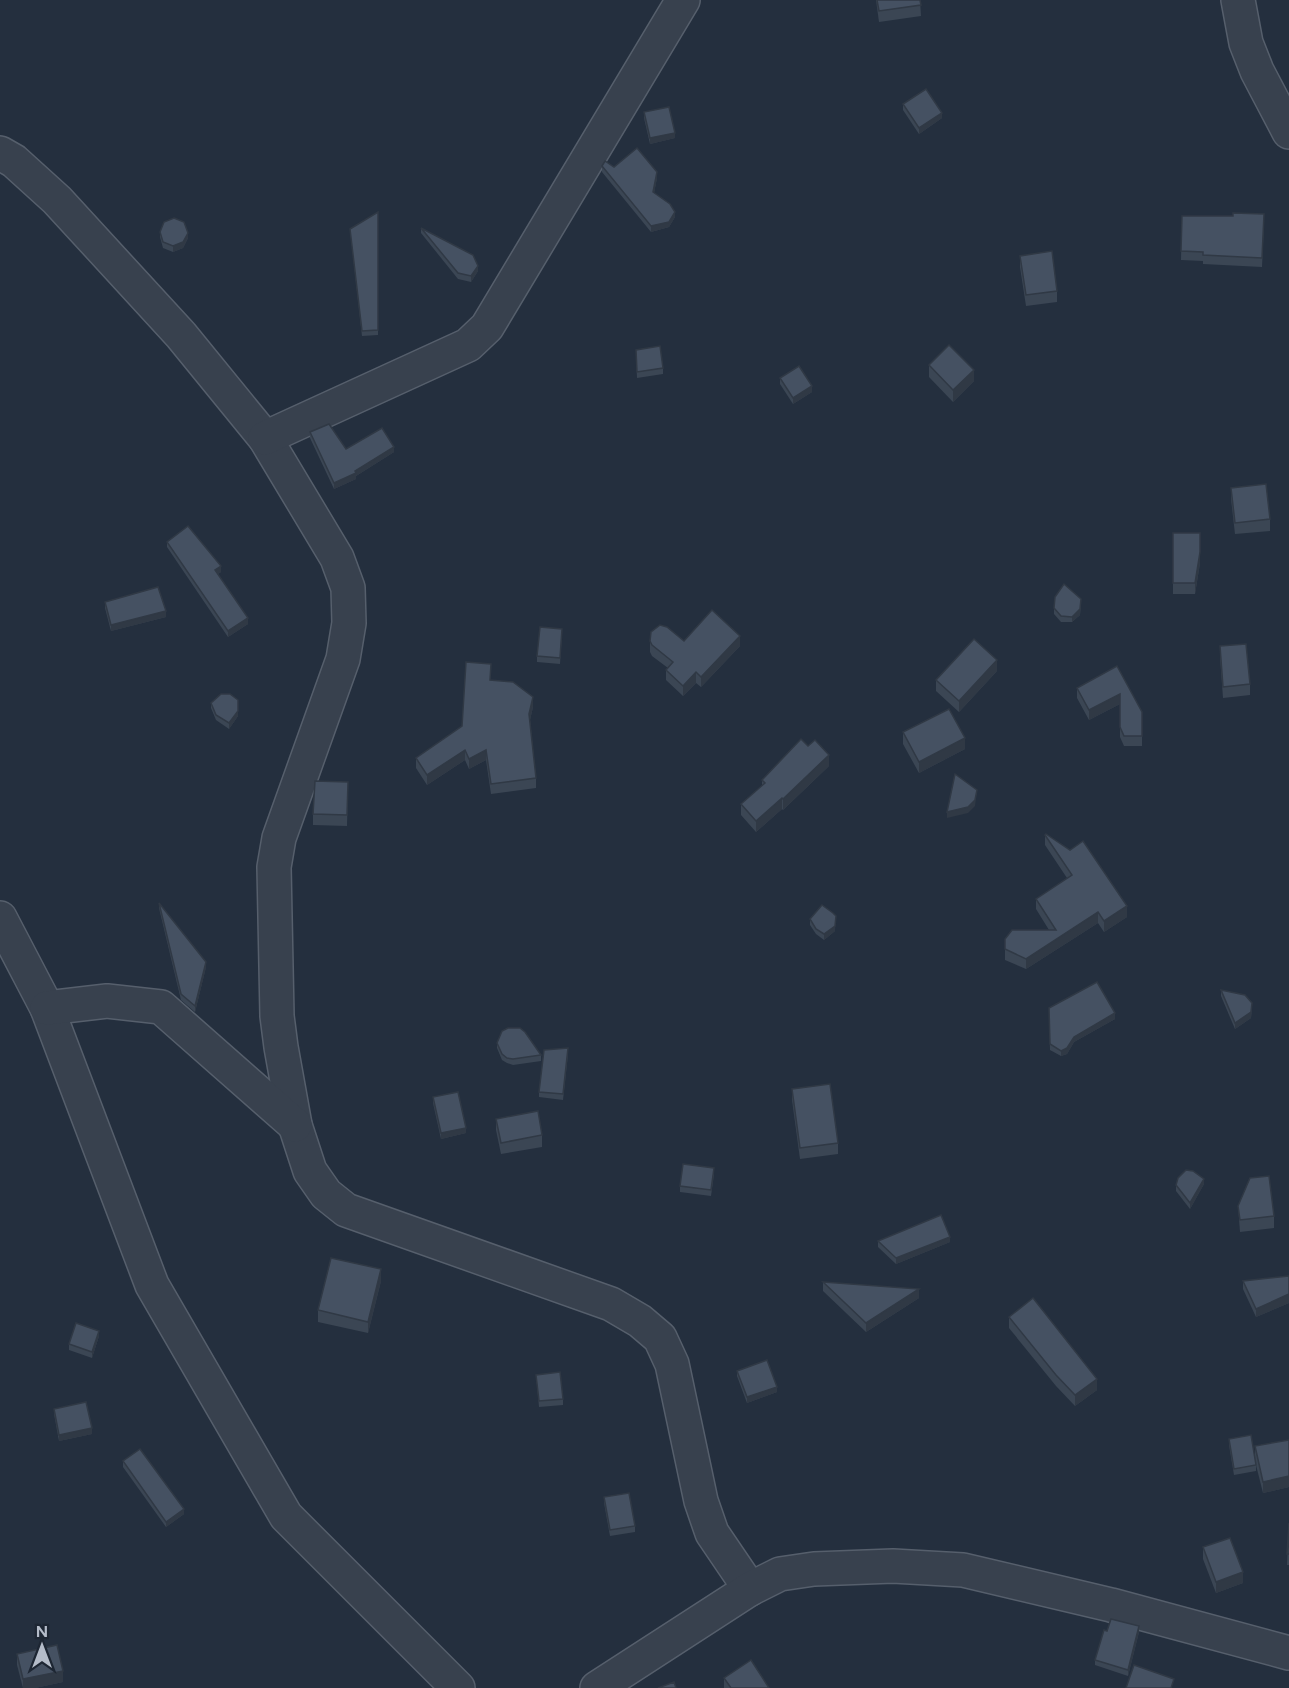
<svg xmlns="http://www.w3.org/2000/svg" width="1289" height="1688" font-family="Figtree,sans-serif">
	<rect width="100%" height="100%" fill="#242f3e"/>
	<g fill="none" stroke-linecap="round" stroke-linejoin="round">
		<g stroke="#565f6c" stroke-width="36">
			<g id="minor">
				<polyline points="1238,0 1246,43 1257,71 1289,132"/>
				<polyline points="0,153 14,161 57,200 181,335 265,438 337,558 348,588 349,623 343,659 279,838 274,867 277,1016 281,1047 295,1125 310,1171 326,1194 346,1210 611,1304 640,1321 660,1338 672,1364 701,1501 712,1533 750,1589"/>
				<polyline points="265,438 468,345 487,327 683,0"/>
				<polyline points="0,918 47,1008 152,1285 286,1516 458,1688"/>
				<polyline points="47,1008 107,1001 161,1007 295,1125"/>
				<polyline points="597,1688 750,1589 780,1574 814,1569 893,1566 963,1570 1111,1605 1289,1653"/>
			</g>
		</g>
		<use href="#minor" stroke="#38414e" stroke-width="33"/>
	</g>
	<g fill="#3b4654">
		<polygon points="876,0 920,0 921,16 879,22"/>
		<polygon points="903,104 942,118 919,134 903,110"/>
		<polygon points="644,112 675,138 650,144 644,118"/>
		<polygon points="602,166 614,167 657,178 654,193 675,217 669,227 651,232 602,172"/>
		<polygon points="378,212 378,335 362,336 350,229"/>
		<polygon points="1182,216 1264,223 1262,267 1203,264 1203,261 1181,260"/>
		<polygon points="421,228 478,271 471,282 458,279 421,233"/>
		<polygon points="160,232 188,238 183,248 173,252 163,248 160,237"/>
		<polygon points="1020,256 1057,291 1057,302 1026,306 1020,267"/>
		<polygon points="636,355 663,368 663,374 637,378"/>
		<polygon points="929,365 974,381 953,402 929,377"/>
		<polygon points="780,378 812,392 793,404 780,384"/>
		<polygon points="310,432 346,449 394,452 356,476 356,479 334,489 310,438"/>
		<polygon points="1231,488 1270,519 1270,531 1235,534 1231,499"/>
		<polygon points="1173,533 1200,563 1195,594 1173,594"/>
		<polygon points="167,542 221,572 218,574 248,624 228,637 167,547"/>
		<polygon points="105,602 166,617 111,631 105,608"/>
		<polygon points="1081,604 1080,615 1072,622 1061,622 1054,614 1054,608"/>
		<polygon points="562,634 560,664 537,662 537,656"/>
		<polygon points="650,641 684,641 740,646 701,687 696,683 683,696 666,680 666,670 668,668 652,656 650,652"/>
		<polygon points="1220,646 1250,684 1250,695 1223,698 1220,657"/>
		<polygon points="1117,666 1142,712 1142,746 1124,746 1120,737 1120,704 1089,720 1077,698 1077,688"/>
		<polygon points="997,671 959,712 936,691 936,680"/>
		<polygon points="490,680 533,707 530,720 536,778 536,788 491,794 486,760 469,769 465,760 427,785 416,768 416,758 462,726"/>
		<polygon points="211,703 238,716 229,729 216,720 211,708"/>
		<polygon points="903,732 965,749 919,773 903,744"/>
		<polygon points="829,766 783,810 782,809 756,832 741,815 741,804 762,786 762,780"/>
		<polygon points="348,782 347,826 313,825 313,814"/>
		<polygon points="1045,835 1127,917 1104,932 1098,923 1026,969 1005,960 1005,939 1049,930 1036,909 1036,899 1067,878 1045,845"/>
		<polygon points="159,903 206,967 195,1012 181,1000 159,908"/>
		<polygon points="810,919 835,931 824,940 816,934 810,925"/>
		<polygon points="1221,990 1252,1008 1251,1018 1235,1029 1221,996"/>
		<polygon points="1049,1008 1115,1019 1074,1042 1067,1054 1061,1056 1050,1050"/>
		<polygon points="497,1043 541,1055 541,1061 513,1065 507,1063 502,1060 497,1048"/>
		<polygon points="568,1054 563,1100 539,1097 539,1092"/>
		<polygon points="792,1089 838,1143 838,1154 800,1159 792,1100"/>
		<polygon points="433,1097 466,1133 441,1139 433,1103"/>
		<polygon points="496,1119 542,1135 542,1147 501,1154 496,1130"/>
		<polygon points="714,1174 711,1196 680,1192 680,1186"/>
		<polygon points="1204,1184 1190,1209 1176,1191 1176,1185"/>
		<polygon points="1238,1206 1274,1216 1274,1228 1240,1232"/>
		<polygon points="878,1241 950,1242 896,1264 878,1247"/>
		<polygon points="1289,1276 1289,1303 1256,1317 1243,1289 1243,1281"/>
		<polygon points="381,1281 368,1333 318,1322 318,1310"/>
		<polygon points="823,1282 919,1298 866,1332 823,1291"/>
		<polygon points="1009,1317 1097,1390 1075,1406 1056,1386 1009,1328"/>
		<polygon points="99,1336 92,1358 69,1350 69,1344"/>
		<polygon points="737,1371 777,1392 747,1403 737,1376"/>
		<polygon points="536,1375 563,1399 563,1405 539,1407"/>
		<polygon points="54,1409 92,1434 59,1441 54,1414"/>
		<polygon points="1229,1439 1255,1455 1255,1446 1289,1440 1289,1487 1263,1493 1256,1465 1256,1471 1234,1475 1229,1445"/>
		<polygon points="123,1461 184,1514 166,1527 123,1467"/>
		<polygon points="604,1497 635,1526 635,1532 610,1536 604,1503"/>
		<polygon points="1289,1523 1289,1565 1287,1565"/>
		<polygon points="1203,1547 1243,1583 1216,1593 1203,1559"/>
		<polygon points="1107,1631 1139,1632 1128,1676 1095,1665 1095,1660"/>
		<polygon points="17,1654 63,1682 35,1688 23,1688 17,1665"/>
		<polygon points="724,1678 769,1688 724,1688"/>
	</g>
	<g fill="#303945">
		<polygon points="942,113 942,118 919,134 919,128"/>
		<polygon points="675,133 675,138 650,144 650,138"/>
		<polygon points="657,172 657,178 653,198 653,192"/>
		<polygon points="675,212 675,217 669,227 651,232 651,226"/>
		<polygon points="188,233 188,238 183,248 173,252 173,246"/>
		<polygon points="478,266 478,271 471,282 471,276"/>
		<polygon points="974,370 974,381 953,402 953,390"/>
		<polygon points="812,386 812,392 793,404 793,398"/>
		<polygon points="394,447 394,452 356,476 356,479 334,489 334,483 355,471"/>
		<polygon points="1200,552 1200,563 1195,594 1195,583"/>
		<polygon points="221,566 221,572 215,576 215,570"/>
		<polygon points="1081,599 1080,615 1072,622 1072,617"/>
		<polygon points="166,611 166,617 111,631 111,625"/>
		<polygon points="248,618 248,624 228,637 228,631"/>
		<polygon points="740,636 740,646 701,687 701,677"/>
		<polygon points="997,660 997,671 959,712 959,701"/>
		<polygon points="696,672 696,683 683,696 683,686"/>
		<polygon points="1120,694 1120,704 1089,720 1089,710"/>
		<polygon points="533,697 533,707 529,724 529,714"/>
		<polygon points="238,711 238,716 229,729 229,723"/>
		<polygon points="965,738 965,749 919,773 919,762"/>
		<polygon points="465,750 465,760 427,785 427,775"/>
		<polygon points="486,750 486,760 469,769 469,759"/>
		<polygon points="829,755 829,766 783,810 783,799"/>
		<polygon points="977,790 975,806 968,813 947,818 947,812"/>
		<polygon points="782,798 782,809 756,832 756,821"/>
		<polygon points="1127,906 1127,917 1104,932 1104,921"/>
		<polygon points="1098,912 1098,923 1026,969 1026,959"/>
		<polygon points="836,916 835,931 824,940 824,934"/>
		<polygon points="206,962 206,967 195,1012 195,1006"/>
		<polygon points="1252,1003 1251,1018 1235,1029 1235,1023"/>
		<polygon points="1115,1013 1115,1019 1074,1042 1067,1054 1061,1056 1061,1051 1074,1037"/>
		<polygon points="466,1128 466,1133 441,1139 441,1133"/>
		<polygon points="1204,1179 1204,1184 1190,1209 1190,1203"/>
		<polygon points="950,1237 950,1242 896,1264 896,1258"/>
		<polygon points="381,1269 381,1281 368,1333 368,1322"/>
		<polygon points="919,1289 919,1298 866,1332 866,1323"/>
		<polygon points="1289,1294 1289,1303 1256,1317 1256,1309"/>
		<polygon points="99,1331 99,1336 92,1358 92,1352"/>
		<polygon points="1097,1379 1097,1390 1075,1406 1075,1395"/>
		<polygon points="777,1387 777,1392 747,1403 747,1397"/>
		<polygon points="92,1428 92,1434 59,1441 59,1435"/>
		<polygon points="1289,1476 1289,1487 1263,1493 1263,1482"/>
		<polygon points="184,1509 184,1514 166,1527 166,1522"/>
		<polygon points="1243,1572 1243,1583 1216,1593 1216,1582"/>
		<polygon points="1139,1626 1139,1632 1128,1676 1128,1670"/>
		<polygon points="63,1671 63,1682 35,1688 23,1688 23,1679"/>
	</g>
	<g fill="#455162" stroke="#303945" stroke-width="1.5">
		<polygon points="877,0 920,0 921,5 879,11"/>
		<polygon points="926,89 942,113 919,128 903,104"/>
		<polygon points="669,107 675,133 650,138 644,112"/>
		<polygon points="637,148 657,172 653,192 670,204 675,212 669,222 651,226 602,166 605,161 614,167"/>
		<polygon points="378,212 378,330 362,331 350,229"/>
		<polygon points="1233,213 1264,214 1262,258 1203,255 1203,252 1181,251 1182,216 1233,216"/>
		<polygon points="174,218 184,222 188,233 183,242 173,246 163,242 160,232 164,222"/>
		<polygon points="421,228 473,255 478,266 471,276 458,273"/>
		<polygon points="1052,251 1057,291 1026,295 1020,256"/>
		<polygon points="949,345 974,370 953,390 929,365"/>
		<polygon points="660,346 663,368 637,372 636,350"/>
		<polygon points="799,366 812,386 793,398 780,378"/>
		<polygon points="329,424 346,449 382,428 394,447 355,471 356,473 334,483 310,432"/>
		<polygon points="1266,484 1270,519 1235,523 1231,488"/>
		<polygon points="188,526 221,566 215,570 248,618 228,631 167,542"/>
		<polygon points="1173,533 1200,533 1200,552 1195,583 1173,583"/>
		<polygon points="1064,584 1081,599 1080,609 1072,617 1061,616 1054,608 1055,597"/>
		<polygon points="158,587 166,611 111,625 105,602"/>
		<polygon points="712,610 740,636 701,677 696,672 683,686 666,670 673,662 652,645 650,641 651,632 660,625 667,627 684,641"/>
		<polygon points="540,627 562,629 560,658 537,656"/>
		<polygon points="974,639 997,660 959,701 936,680"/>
		<polygon points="1246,644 1250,684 1223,687 1220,646"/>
		<polygon points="466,662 491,664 490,680 513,682 533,697 529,714 536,778 491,784 486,750 469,759 465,750 427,775 416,758 462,726"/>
		<polygon points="1117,666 1142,712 1142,736 1124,736 1120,727 1120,694 1089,710 1077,688"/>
		<polygon points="221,694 230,694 238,700 238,711 229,723 216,715 211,703"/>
		<polygon points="949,709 965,738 919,762 903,732"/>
		<polygon points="801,739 808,746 815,740 829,755 783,799 782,798 756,821 741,804 765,783 762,780"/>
		<polygon points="955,774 977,790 975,800 968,807 947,812"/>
		<polygon points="315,781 348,782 347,815 313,814"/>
		<polygon points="1046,834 1070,850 1083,841 1127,906 1104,921 1098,912 1026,959 1005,949 1005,939 1012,930 1056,930 1036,899 1072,875 1045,835"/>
		<polygon points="159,903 206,962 195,1006 181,994"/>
		<polygon points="822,905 833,913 836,916 835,926 824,934 816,929 810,919"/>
		<polygon points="1097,982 1115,1013 1074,1037 1067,1048 1061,1051 1050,1044 1049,1008"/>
		<polygon points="1221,990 1245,995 1252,1003 1251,1012 1235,1023"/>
		<polygon points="508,1028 520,1028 525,1032 541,1055 513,1059 507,1058 502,1054 497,1043 502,1031"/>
		<polygon points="568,1048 563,1094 539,1092 544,1050"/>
		<polygon points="830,1084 838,1143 800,1148 792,1089"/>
		<polygon points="458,1092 466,1128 441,1133 433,1097"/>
		<polygon points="538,1111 542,1135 501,1143 496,1119"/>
		<polygon points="683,1164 714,1168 711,1190 680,1186"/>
		<polygon points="1186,1170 1193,1171 1204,1179 1190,1203 1176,1185 1178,1178"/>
		<polygon points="1269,1176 1274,1216 1240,1220 1238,1206 1250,1178"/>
		<polygon points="941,1215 950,1237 896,1258 878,1241"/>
		<polygon points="331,1258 381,1269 368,1322 318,1310"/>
		<polygon points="1289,1276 1289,1294 1256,1309 1243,1281"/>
		<polygon points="823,1282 919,1289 866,1323"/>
		<polygon points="1033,1298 1097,1379 1075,1395 1056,1375 1009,1317"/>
		<polygon points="76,1323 99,1331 92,1352 69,1344"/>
		<polygon points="767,1360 777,1387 747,1397 737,1371"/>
		<polygon points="560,1372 563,1399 539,1401 536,1375"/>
		<polygon points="86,1402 92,1428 59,1435 54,1409"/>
		<polygon points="1251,1435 1256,1465 1234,1469 1229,1439"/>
		<polygon points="1289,1440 1289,1476 1263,1482 1255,1446"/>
		<polygon points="140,1449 184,1509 166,1522 123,1461"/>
		<polygon points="629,1493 635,1526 610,1530 604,1497"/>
		<polygon points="1289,1523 1289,1554 1287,1554"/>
		<polygon points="1230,1538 1243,1572 1216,1582 1203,1547"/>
		<polygon points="1111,1619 1139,1626 1128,1670 1095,1660 1104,1630 1107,1631"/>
		<polygon points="57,1645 63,1671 23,1679 17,1654"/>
		<polygon points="751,1660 769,1688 731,1688 724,1678"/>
		<polygon points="1134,1665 1174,1679 1171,1688 1126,1688"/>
		<polygon points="674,1682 676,1688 658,1688"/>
	</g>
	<g transform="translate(42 1646)" stroke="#1d2633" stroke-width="4.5" paint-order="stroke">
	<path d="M0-4.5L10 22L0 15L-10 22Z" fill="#b4bcc9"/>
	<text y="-9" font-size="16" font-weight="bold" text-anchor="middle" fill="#b4bcc9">N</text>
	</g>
</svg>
